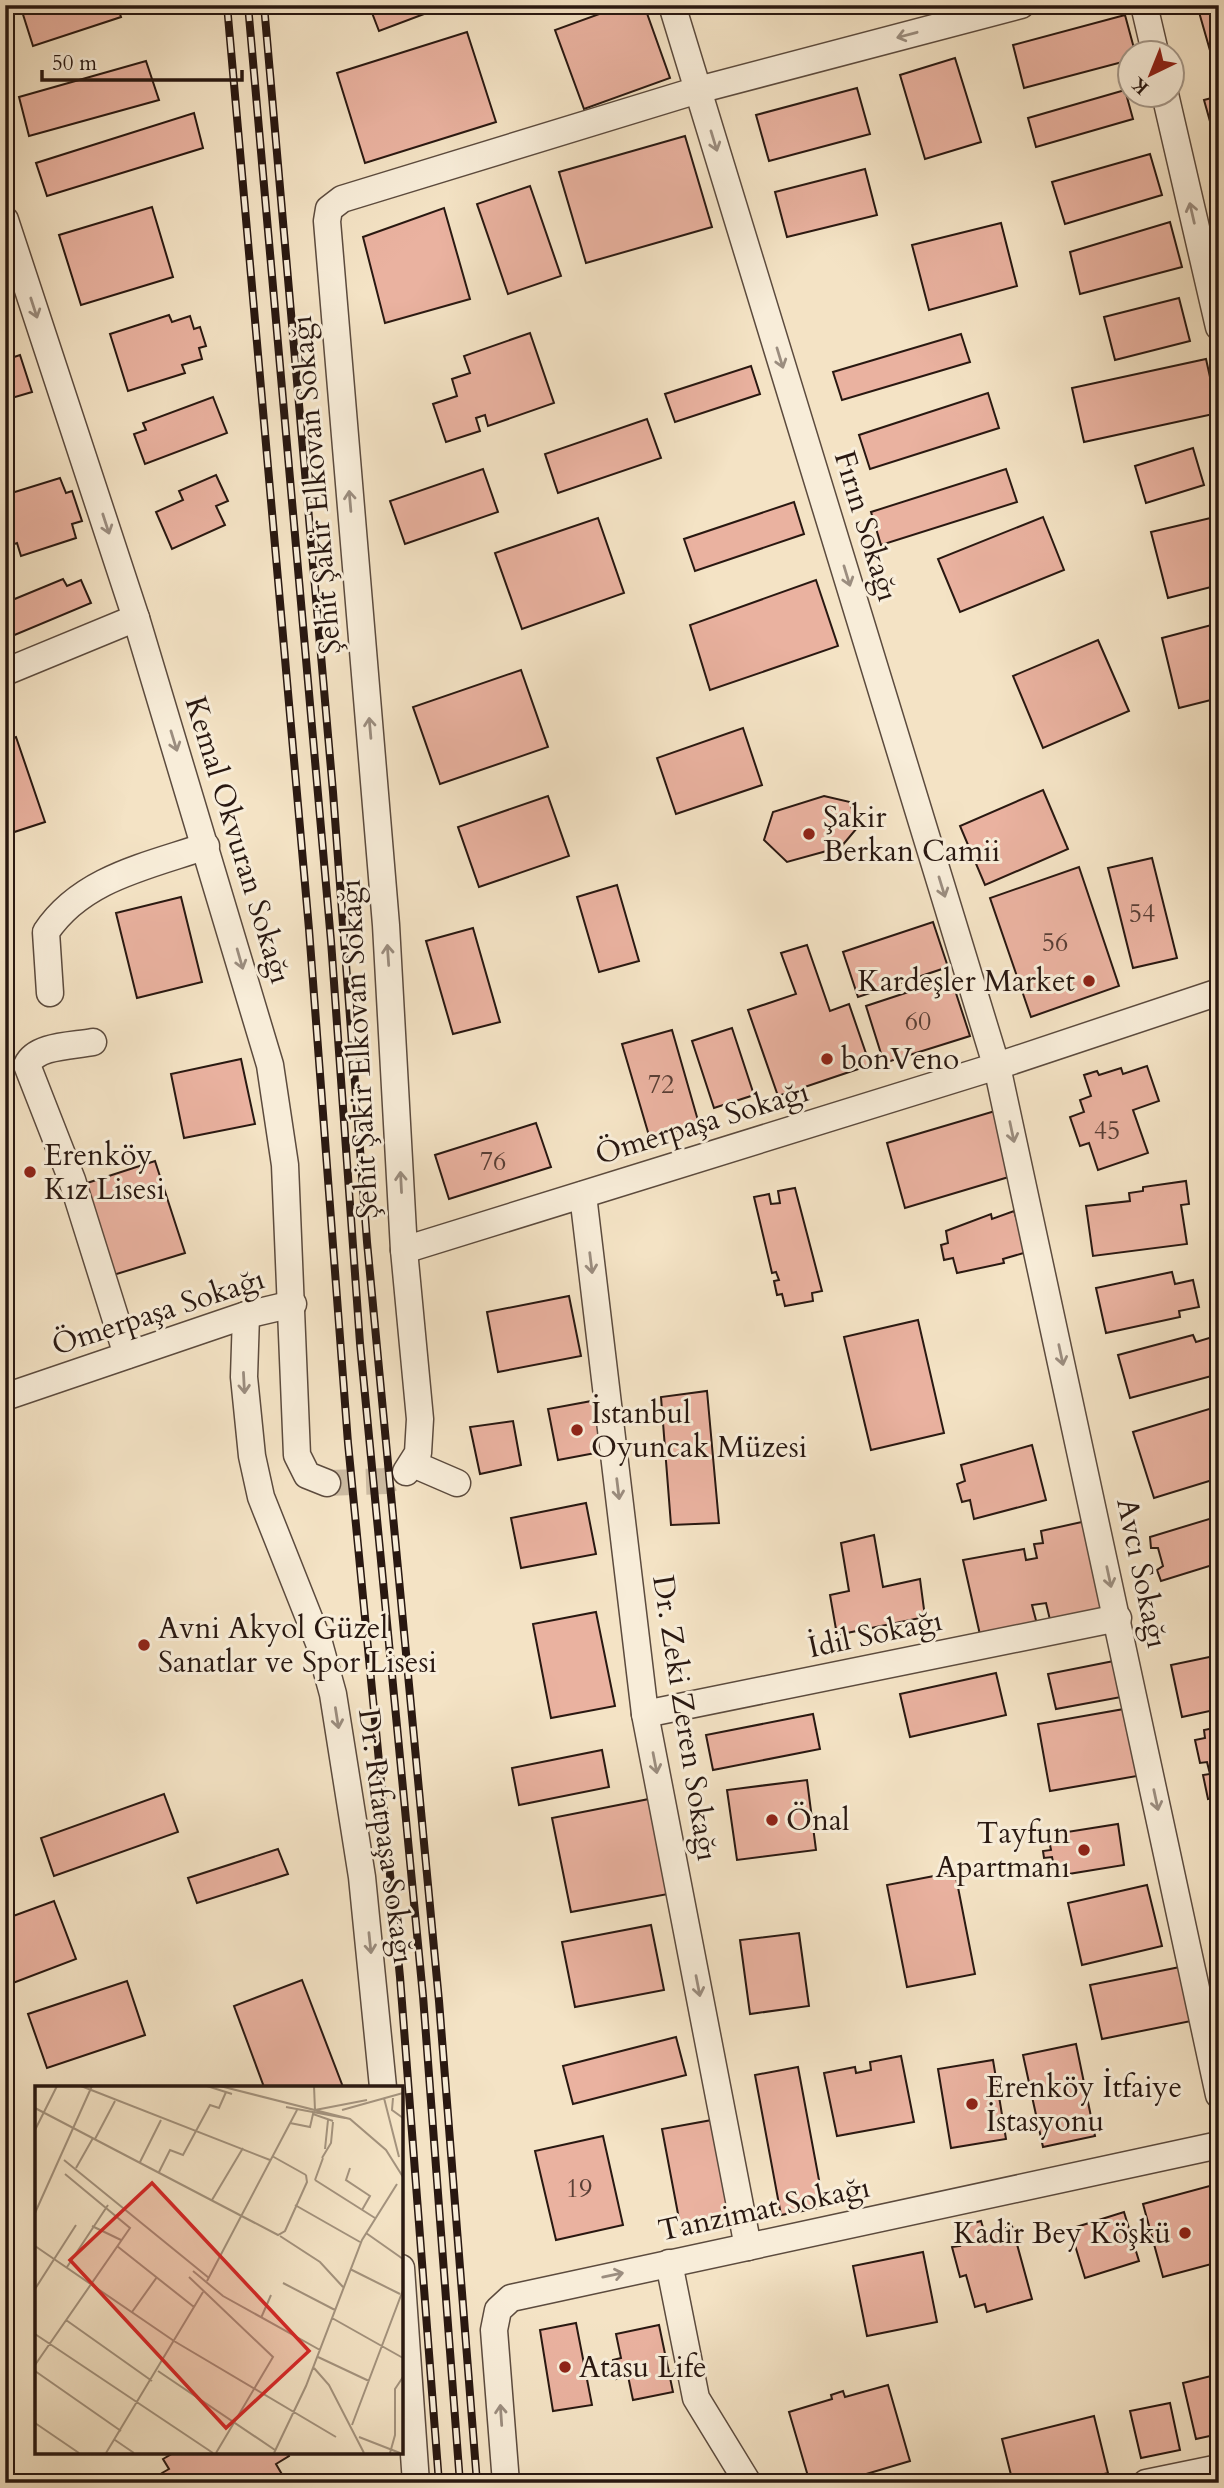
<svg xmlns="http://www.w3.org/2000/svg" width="1224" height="2488" font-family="Cardo,serif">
	<rect width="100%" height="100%" fill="#f4e3c5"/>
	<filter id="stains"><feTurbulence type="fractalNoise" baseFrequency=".00286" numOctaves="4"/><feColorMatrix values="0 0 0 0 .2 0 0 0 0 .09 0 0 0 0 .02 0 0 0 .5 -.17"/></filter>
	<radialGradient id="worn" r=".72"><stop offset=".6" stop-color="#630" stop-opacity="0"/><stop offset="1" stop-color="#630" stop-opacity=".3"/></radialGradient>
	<g fill="#eab2a0" stroke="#291811" stroke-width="2">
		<polygon points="20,5 117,5 121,17 33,46"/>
		<polygon points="369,5 448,5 379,31"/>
		<polygon points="624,5 644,5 670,78 584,109 555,30"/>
		<polygon points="1197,5 1219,5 1219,59 1213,61"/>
		<polygon points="1125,15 1135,52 1130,52 1130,60 1024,88 1013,45"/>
		<polygon points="467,32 496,122 365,163 337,73"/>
		<polygon points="955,58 981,142 925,159 900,75"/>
		<polygon points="146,61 159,100 29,136 19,97"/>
		<polygon points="857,88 870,134 769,161 756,115"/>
		<polygon points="1125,90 1133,119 1036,147 1028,118"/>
		<polygon points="1219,96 1219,150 1218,150 1204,100"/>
		<polygon points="194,113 203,148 47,196 36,163"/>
		<polygon points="685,136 712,227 586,263 559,172"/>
		<polygon points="1150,154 1162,195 1065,224 1052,182"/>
		<polygon points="865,169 877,215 787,237 775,192"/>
		<polygon points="530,186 561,276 508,294 477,204"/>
		<polygon points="152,207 173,277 81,305 59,235"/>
		<polygon points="444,208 470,299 385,323 363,237"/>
		<polygon points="1170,222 1182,267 1080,294 1070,252"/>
		<polygon points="1001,223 1017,286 929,310 912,245"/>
		<polygon points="1179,298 1190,341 1115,360 1104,317"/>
		<polygon points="169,315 172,322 190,316 194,329 200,327 206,346 199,348 202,359 182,365 185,373 128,391 110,334"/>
		<polygon points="530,333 554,403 488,426 485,415 476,418 480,431 446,442 433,404 457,396 452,379 470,373 464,356"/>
		<polygon points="961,334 970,362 842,400 833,372"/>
		<polygon points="20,355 32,392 5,400 5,360"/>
		<polygon points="1206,359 1218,413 1084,442 1072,388"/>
		<polygon points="751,366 760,394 675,422 665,394"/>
		<polygon points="988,393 999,428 870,469 859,435"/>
		<polygon points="213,397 227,433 145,464 134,434 146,430 143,423"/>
		<polygon points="647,419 661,458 558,493 545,454"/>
		<polygon points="1193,448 1204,485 1146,503 1135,466"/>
		<polygon points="483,469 498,512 405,544 390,501"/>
		<polygon points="1006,469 1017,502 881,545 871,512"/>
		<polygon points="216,475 228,501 216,506 225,525 172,549 156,512 183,500 179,491"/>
		<polygon points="60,478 66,493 72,491 82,521 72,524 76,538 21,556 17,543 9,546 5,534 5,495"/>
		<polygon points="794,502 804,534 695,571 684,539"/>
		<polygon points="1219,516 1219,585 1168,598 1151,532"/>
		<polygon points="1043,517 1064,570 960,612 938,559"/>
		<polygon points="598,518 624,593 522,629 495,553"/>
		<polygon points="63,579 67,586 81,580 91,603 5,639 5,603"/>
		<polygon points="816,580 838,646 710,690 690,625"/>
		<polygon points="1219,623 1219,698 1179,708 1162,638"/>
		<polygon points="1098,640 1129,711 1043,748 1013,676"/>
		<polygon points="521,670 548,747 440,784 413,707"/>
		<polygon points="743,728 762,785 676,814 657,758"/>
		<polygon points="16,737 45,822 5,835 5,741"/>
		<polygon points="1043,790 1068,849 985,885 960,826"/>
		<polygon points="548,796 569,856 479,887 458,827"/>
		<polygon points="824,796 850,802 857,828 841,847 787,862 764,840 773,812"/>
		<polygon points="1152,858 1177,958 1133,968 1108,868"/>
		<polygon points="1079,867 1119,986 1031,1017 990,898"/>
		<polygon points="617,885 639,961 599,972 577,897"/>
		<polygon points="181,897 202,982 137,998 116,913"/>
		<polygon points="933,922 948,967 858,997 843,952"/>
		<polygon points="473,928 500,1022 453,1034 426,941"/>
		<polygon points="807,945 830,1011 849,1004 870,1065 778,1096 748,1010 796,994 781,953"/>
		<polygon points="951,978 970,1036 884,1063 866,1006"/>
		<polygon points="732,1028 754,1095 714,1108 692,1041"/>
		<polygon points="672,1030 699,1124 650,1139 622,1044"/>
		<polygon points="241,1059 255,1124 184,1138 171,1074"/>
		<polygon points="1147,1066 1159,1101 1133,1110 1148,1153 1098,1170 1089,1143 1080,1146 1070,1117 1084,1112 1080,1100 1091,1096 1084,1075 1097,1071 1099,1075 1121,1068 1123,1074"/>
		<polygon points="995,1111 1012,1176 905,1208 887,1143"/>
		<polygon points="536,1123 551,1167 449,1199 435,1155"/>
		<polygon points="155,1161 185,1253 110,1276 81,1185"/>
		<polygon points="1186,1181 1189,1204 1181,1205 1187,1244 1093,1256 1086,1206 1130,1201 1129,1193 1143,1191 1143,1187"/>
		<polygon points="795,1188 822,1291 812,1293 813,1301 785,1306 782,1294 777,1295 774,1281 779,1280 776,1272 772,1273 754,1197 769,1194 771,1204 780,1203 778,1191"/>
		<polygon points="1014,1211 1027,1252 1003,1259 1004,1263 957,1273 953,1258 944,1260 941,1245 948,1243 946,1231 991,1214 992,1219"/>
		<polygon points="1172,1272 1175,1284 1193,1280 1199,1307 1179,1311 1180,1317 1106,1333 1096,1288"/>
		<polygon points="569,1296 581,1356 498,1372 487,1312"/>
		<polygon points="918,1320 944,1433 871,1450 844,1337"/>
		<polygon points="1193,1335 1196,1342 1219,1335 1219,1374 1130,1398 1118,1355"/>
		<polygon points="707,1391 719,1523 671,1525 661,1397"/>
		<polygon points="597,1400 606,1451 558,1460 548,1409"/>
		<polygon points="1219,1406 1219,1478 1154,1498 1133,1432"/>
		<polygon points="513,1421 521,1465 480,1474 470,1427"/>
		<polygon points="1032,1445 1046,1500 974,1519 970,1500 962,1502 957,1484 965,1481 961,1465"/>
		<polygon points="586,1503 596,1554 521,1568 511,1518"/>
		<polygon points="1219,1516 1219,1563 1161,1581 1157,1570 1163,1566 1158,1548 1151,1548 1150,1537"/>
		<polygon points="1091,1520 1113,1613 1051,1624 1046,1603 1032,1605 1038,1628 981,1639 963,1560 1024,1549 1026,1560 1037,1558 1034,1544 1043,1543 1041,1531"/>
		<polygon points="874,1535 883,1587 920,1579 925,1617 837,1635 830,1595 849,1591 841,1543"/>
		<polygon points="596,1612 615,1706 551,1718 533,1624"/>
		<polygon points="1219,1655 1219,1709 1182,1717 1171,1665"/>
		<polygon points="1124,1659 1132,1695 1056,1709 1048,1674"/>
		<polygon points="996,1673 1006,1715 910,1737 900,1694"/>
		<polygon points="1124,1709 1137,1776 1050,1791 1038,1724"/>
		<polygon points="813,1714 820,1749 713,1770 706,1735"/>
		<polygon points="1219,1727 1219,1804 1217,1804 1216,1797 1208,1799 1203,1775 1210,1774 1207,1762 1200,1763 1195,1740 1205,1738 1204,1730"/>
		<polygon points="602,1750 609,1787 519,1805 512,1768"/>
		<polygon points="807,1780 816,1850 737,1860 727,1790"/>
		<polygon points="164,1794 178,1832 54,1876 41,1838"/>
		<polygon points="649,1799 668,1894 571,1912 552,1818"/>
		<polygon points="1118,1824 1124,1865 1056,1876 1052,1857 1044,1858 1043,1851 1051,1850 1048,1835"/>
		<polygon points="278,1849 288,1874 197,1903 188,1878"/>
		<polygon points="955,1872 975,1974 907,1987 887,1885"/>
		<polygon points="1147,1885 1162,1946 1082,1965 1068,1903"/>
		<polygon points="54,1901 76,1959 5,1986 5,1919"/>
		<polygon points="651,1925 664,1990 575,2007 562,1942"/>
		<polygon points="799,1933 809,2006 750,2014 740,1940"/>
		<polygon points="1185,1966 1196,2020 1102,2039 1090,1985"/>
		<polygon points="302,1980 343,2087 264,2087 234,2006"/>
		<polygon points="127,1981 145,2035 47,2068 28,2014"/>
		<polygon points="676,2037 686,2075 573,2104 563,2066"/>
		<polygon points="1076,2044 1095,2136 1043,2147 1023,2055"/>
		<polygon points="901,2056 914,2122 837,2136 824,2073 855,2067 856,2073 871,2070 870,2062"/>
		<polygon points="993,2060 1006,2139 951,2148 938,2069"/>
		<polygon points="798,2067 824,2207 781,2215 755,2075"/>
		<polygon points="712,2120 733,2226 682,2235 662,2129"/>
		<polygon points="603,2136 623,2225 556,2240 535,2151"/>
		<polygon points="1217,2184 1219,2262 1163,2277 1143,2204"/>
		<polygon points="1124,2212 1139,2261 1085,2278 1070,2229"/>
		<polygon points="981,2221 985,2234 1012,2226 1032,2299 987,2312 985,2304 975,2307 966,2275 960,2277 952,2247 960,2246 955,2228"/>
		<polygon points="923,2252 937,2322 867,2336 853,2266"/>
		<polygon points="576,2323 592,2405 553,2411 540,2330"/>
		<polygon points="659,2325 673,2392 633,2400 628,2376 616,2379 613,2360 621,2358 616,2334"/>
		<polygon points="1219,2374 1219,2434 1196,2439 1183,2383"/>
		<polygon points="888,2385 910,2461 836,2483 810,2483 789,2412 832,2399 831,2395 843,2391 845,2397"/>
		<polygon points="1170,2403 1180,2450 1141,2458 1130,2411"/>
		<polygon points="1094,2416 1108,2473 1070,2483 1013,2483 1002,2439"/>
		<polygon points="177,2451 287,2451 289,2456 276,2464 287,2483 246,2483 241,2475 229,2483 168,2483 162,2473 169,2469 163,2459"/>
	</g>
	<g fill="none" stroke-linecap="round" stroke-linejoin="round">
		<polyline stroke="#cbbaa1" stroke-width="26" stroke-dasharray="26 13" stroke-linecap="butt" points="327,1483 386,1481 406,1472"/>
		<g stroke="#5c4b3e" stroke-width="29">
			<g id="minor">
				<polyline points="672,5 998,1071 1219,2095"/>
				<polyline points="1144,5 1155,52"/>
				<polyline points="1165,94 1219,327"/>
				<polyline points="5,220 136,618 270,1065 285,1165 297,1455 307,1475 327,1483"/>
				<polyline points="5,672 136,618"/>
				<path d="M50,993L46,932C82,878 148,866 206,846"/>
				<path d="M93,1042C73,1046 36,1045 27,1065L72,1180L127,1355"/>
				<polyline points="583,1195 645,1714 748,2247"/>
				<polyline points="404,1250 997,1066 1219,992"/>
				<polyline points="246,1315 244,1377 252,1456 261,1497 319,1643 333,1694 362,1877 383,2087"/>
				<polyline points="5,1397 246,1315 293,1304"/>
				<polyline points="413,1464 457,1483"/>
				<polyline points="406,1472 418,1453 420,1419 404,1250 386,925 327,221 329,209 342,199 698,90 1021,5"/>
				<polyline points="645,1714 1118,1618"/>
				<polyline points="669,2263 696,2398 748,2483"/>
				<polyline points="401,2268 416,2483"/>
				<polyline points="506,2483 494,2330 498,2310 511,2298 1219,2145"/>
				<polyline points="1146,2483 1219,2468"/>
			</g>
		</g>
		<use href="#minor" stroke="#f8edd9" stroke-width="26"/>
		<g stroke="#291811" stroke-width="8">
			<g id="rail">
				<polyline points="227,5 309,929 348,1443 400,1977 439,2483"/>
				<polyline points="248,5 331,941 360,1343 423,1996 460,2483"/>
				<polyline points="264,5 333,792 367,1242 439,2001 477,2483"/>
			</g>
		</g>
		<use href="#rail" stroke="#f8edd9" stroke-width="5" stroke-dasharray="16" stroke-linecap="butt"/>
	</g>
	<defs><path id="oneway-shaft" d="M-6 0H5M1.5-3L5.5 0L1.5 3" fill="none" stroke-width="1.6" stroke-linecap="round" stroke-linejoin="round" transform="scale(1.75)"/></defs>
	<g stroke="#9b8d7f">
		<use href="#oneway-shaft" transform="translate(907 35) rotate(165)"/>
		<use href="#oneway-shaft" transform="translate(714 141) rotate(73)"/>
		<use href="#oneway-shaft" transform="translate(1192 213) rotate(-103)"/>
		<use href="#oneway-shaft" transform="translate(34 308) rotate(72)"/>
		<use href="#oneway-shaft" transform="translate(780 358) rotate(73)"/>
		<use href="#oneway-shaft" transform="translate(350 501) rotate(-95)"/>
		<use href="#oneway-shaft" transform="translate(106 524) rotate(72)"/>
		<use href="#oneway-shaft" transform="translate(847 576) rotate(73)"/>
		<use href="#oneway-shaft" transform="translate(370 728) rotate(-95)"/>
		<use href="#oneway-shaft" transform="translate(174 741) rotate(73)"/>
		<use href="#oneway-shaft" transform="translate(942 887) rotate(73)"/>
		<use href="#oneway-shaft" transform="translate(388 955) rotate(-94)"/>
		<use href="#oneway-shaft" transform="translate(240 959) rotate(74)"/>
		<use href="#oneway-shaft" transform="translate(1012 1132) rotate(78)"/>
		<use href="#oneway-shaft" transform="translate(401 1182) rotate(-93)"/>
		<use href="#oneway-shaft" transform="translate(591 1263) rotate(83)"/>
		<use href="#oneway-shaft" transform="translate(1061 1355) rotate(78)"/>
		<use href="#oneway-shaft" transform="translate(244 1383) rotate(87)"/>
		<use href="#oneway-shaft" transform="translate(618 1489) rotate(83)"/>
		<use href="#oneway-shaft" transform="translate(1109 1577) rotate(78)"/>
		<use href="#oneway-shaft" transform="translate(337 1718) rotate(81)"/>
		<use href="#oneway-shaft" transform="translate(655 1763) rotate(79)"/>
		<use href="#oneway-shaft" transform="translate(1156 1800) rotate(78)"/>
		<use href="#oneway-shaft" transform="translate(370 1943) rotate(84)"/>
		<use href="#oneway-shaft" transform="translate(698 1986) rotate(79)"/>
		<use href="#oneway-shaft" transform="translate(613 2275) rotate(-12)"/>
		<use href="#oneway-shaft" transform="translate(501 2415) rotate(-94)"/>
	</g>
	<g fill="#8f2418" stroke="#f8edd9" stroke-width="2.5">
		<circle cx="809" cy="834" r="7"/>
		<circle cx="1089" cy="981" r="7"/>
		<circle cx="827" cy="1059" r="7"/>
		<circle cx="30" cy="1172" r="7"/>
		<circle cx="577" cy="1430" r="7"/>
		<circle cx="144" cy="1645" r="7"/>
		<circle cx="772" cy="1820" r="7"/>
		<circle cx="1084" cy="1850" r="7"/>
		<circle cx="972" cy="2104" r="7"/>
		<circle cx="1185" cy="2233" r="7"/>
		<circle cx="565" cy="2367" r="7"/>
	</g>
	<g text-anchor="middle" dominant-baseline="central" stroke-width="6" stroke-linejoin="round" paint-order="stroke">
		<g font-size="26" fill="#593e35">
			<text x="1142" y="913">54</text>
			<text x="1055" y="942">56</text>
			<text x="918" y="1021">60</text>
			<text x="661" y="1084">72</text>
			<text x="1107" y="1130">45</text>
			<text x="493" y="1161">76</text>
			<text x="579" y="2188">19</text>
		</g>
		<g font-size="30" fill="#291811" stroke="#f8edd9">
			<text transform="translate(316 485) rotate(-95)">Şehit Şakir Elkovan Sokağı</text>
			<text transform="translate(866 526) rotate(73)">Fırın Sokağı</text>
			<text transform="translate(238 840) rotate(73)">Kemal Okvuran Sokağı</text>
			<text transform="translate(359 1049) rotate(-93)">Şehit Şakir Elkovan Sokağı</text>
			<text transform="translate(702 1123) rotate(-17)">Ömerpaşa Sokağı</text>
			<text transform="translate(158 1312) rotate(-18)">Ömerpaşa Sokağı</text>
			<text transform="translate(1142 1573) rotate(78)">Avcı Sokağı</text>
			<text transform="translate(875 1634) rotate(-12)">İdil Sokağı</text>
			<text transform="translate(685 1718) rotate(81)">Dr. Zeki Zeren Sokağı</text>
			<text transform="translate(386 1836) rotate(82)">Dr. Rıfatpaşa Sokağı</text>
			<text transform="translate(764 2209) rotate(-12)">Tanzimat Sokağı</text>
		</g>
		<g font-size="30" fill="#291811" stroke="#f8edd9" text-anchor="start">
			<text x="823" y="817">Şakir<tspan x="823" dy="34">Berkan Camii</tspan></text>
			<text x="1075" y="981" text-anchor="end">Kardeşler Market</text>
			<text x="841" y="1059">bonVeno</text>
			<text x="44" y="1155">Erenköy<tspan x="44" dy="34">Kız Lisesi</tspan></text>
			<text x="591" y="1413">İstanbul<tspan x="591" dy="34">Oyuncak Müzesi</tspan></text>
			<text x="158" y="1628">Avni Akyol Güzel<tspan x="158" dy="34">Sanatlar ve Spor Lisesi</tspan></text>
			<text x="786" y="1820">Önal</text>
			<text x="1070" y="1833" text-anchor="end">Tayfun<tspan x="1070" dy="34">Apartmanı</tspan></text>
			<text x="986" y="2087">Erenköy İtfaiye<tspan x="986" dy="34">İstasyonu</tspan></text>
			<text x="1171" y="2233" text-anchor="end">Kadir Bey Köşkü</text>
			<text x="579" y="2367">Atasu Life</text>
		</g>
	</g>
	<g transform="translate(35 2086)">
		<rect width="368" height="368" fill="#f4e3c5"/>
		<path fill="none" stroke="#a3927d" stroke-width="2" d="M46,0L235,74M172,0L197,8M185,0L315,33L351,64L368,91M279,0L280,24L332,14M349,12L364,71M358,12L357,24L368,32M251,21L310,32M0,22L243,149L250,145L272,96L271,89M307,24L368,7M255,37L275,41L278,28L298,35M0,44L22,0M60,53L80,15M290,63L293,34M237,70L271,89M287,72L296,57L298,36M29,74L174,192M105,76L126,34M41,82L58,52M315,82L311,94L335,110L327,124M124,86L135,64L148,69L175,19L184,22L191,6M280,94L288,72M280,94L340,132M177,114L208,62M260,119L325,156M0,127L57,0M57,140L86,154M331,147L368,173M245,150L285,176L308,201M0,160L139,255L301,351M82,160L159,221M32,181L73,119M315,183L365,208M158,185L188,210L285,264M154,191L238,271L181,367M172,195L262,24M248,197L300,224M0,203L41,139M97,226L122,191M226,232L236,209M297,232L368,272M31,234L117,295M0,248L178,367M283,271L334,295M0,279L95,142L30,88M279,282L294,299L329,367M0,285L86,345M123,285L240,364M0,337L44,367M317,339L368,204M324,351L365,367M80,354L99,367M71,367L168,206M239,367L271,300L327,154L362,98M355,367L360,349V303L368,291"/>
		<path fill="#d62828" fill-opacity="0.15" stroke="#d62828" stroke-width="3.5" d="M117,97L274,265L191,342L35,174Z"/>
		<rect width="368" height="368" fill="none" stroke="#291811" stroke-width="3.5"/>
	</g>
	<rect width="1224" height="2488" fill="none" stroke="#f4e3c5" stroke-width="28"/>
	<rect x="7" y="7" width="1210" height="2474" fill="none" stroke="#291811" stroke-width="3.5"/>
	<rect x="14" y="14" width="1196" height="2460" fill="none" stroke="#291811" stroke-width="2"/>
	<g transform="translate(1151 74) rotate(223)"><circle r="33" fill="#f8edd9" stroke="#a59889" stroke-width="2"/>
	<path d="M0-5L12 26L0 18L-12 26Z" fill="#8f2418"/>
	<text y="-10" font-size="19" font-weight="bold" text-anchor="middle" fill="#291811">K</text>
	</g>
	<path d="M42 70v10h200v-10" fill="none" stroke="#291811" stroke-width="3.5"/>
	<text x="52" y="70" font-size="21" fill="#291811" stroke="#f8edd9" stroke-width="5" paint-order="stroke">50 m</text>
	<rect width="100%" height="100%" filter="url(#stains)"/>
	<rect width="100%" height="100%" fill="url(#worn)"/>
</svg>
